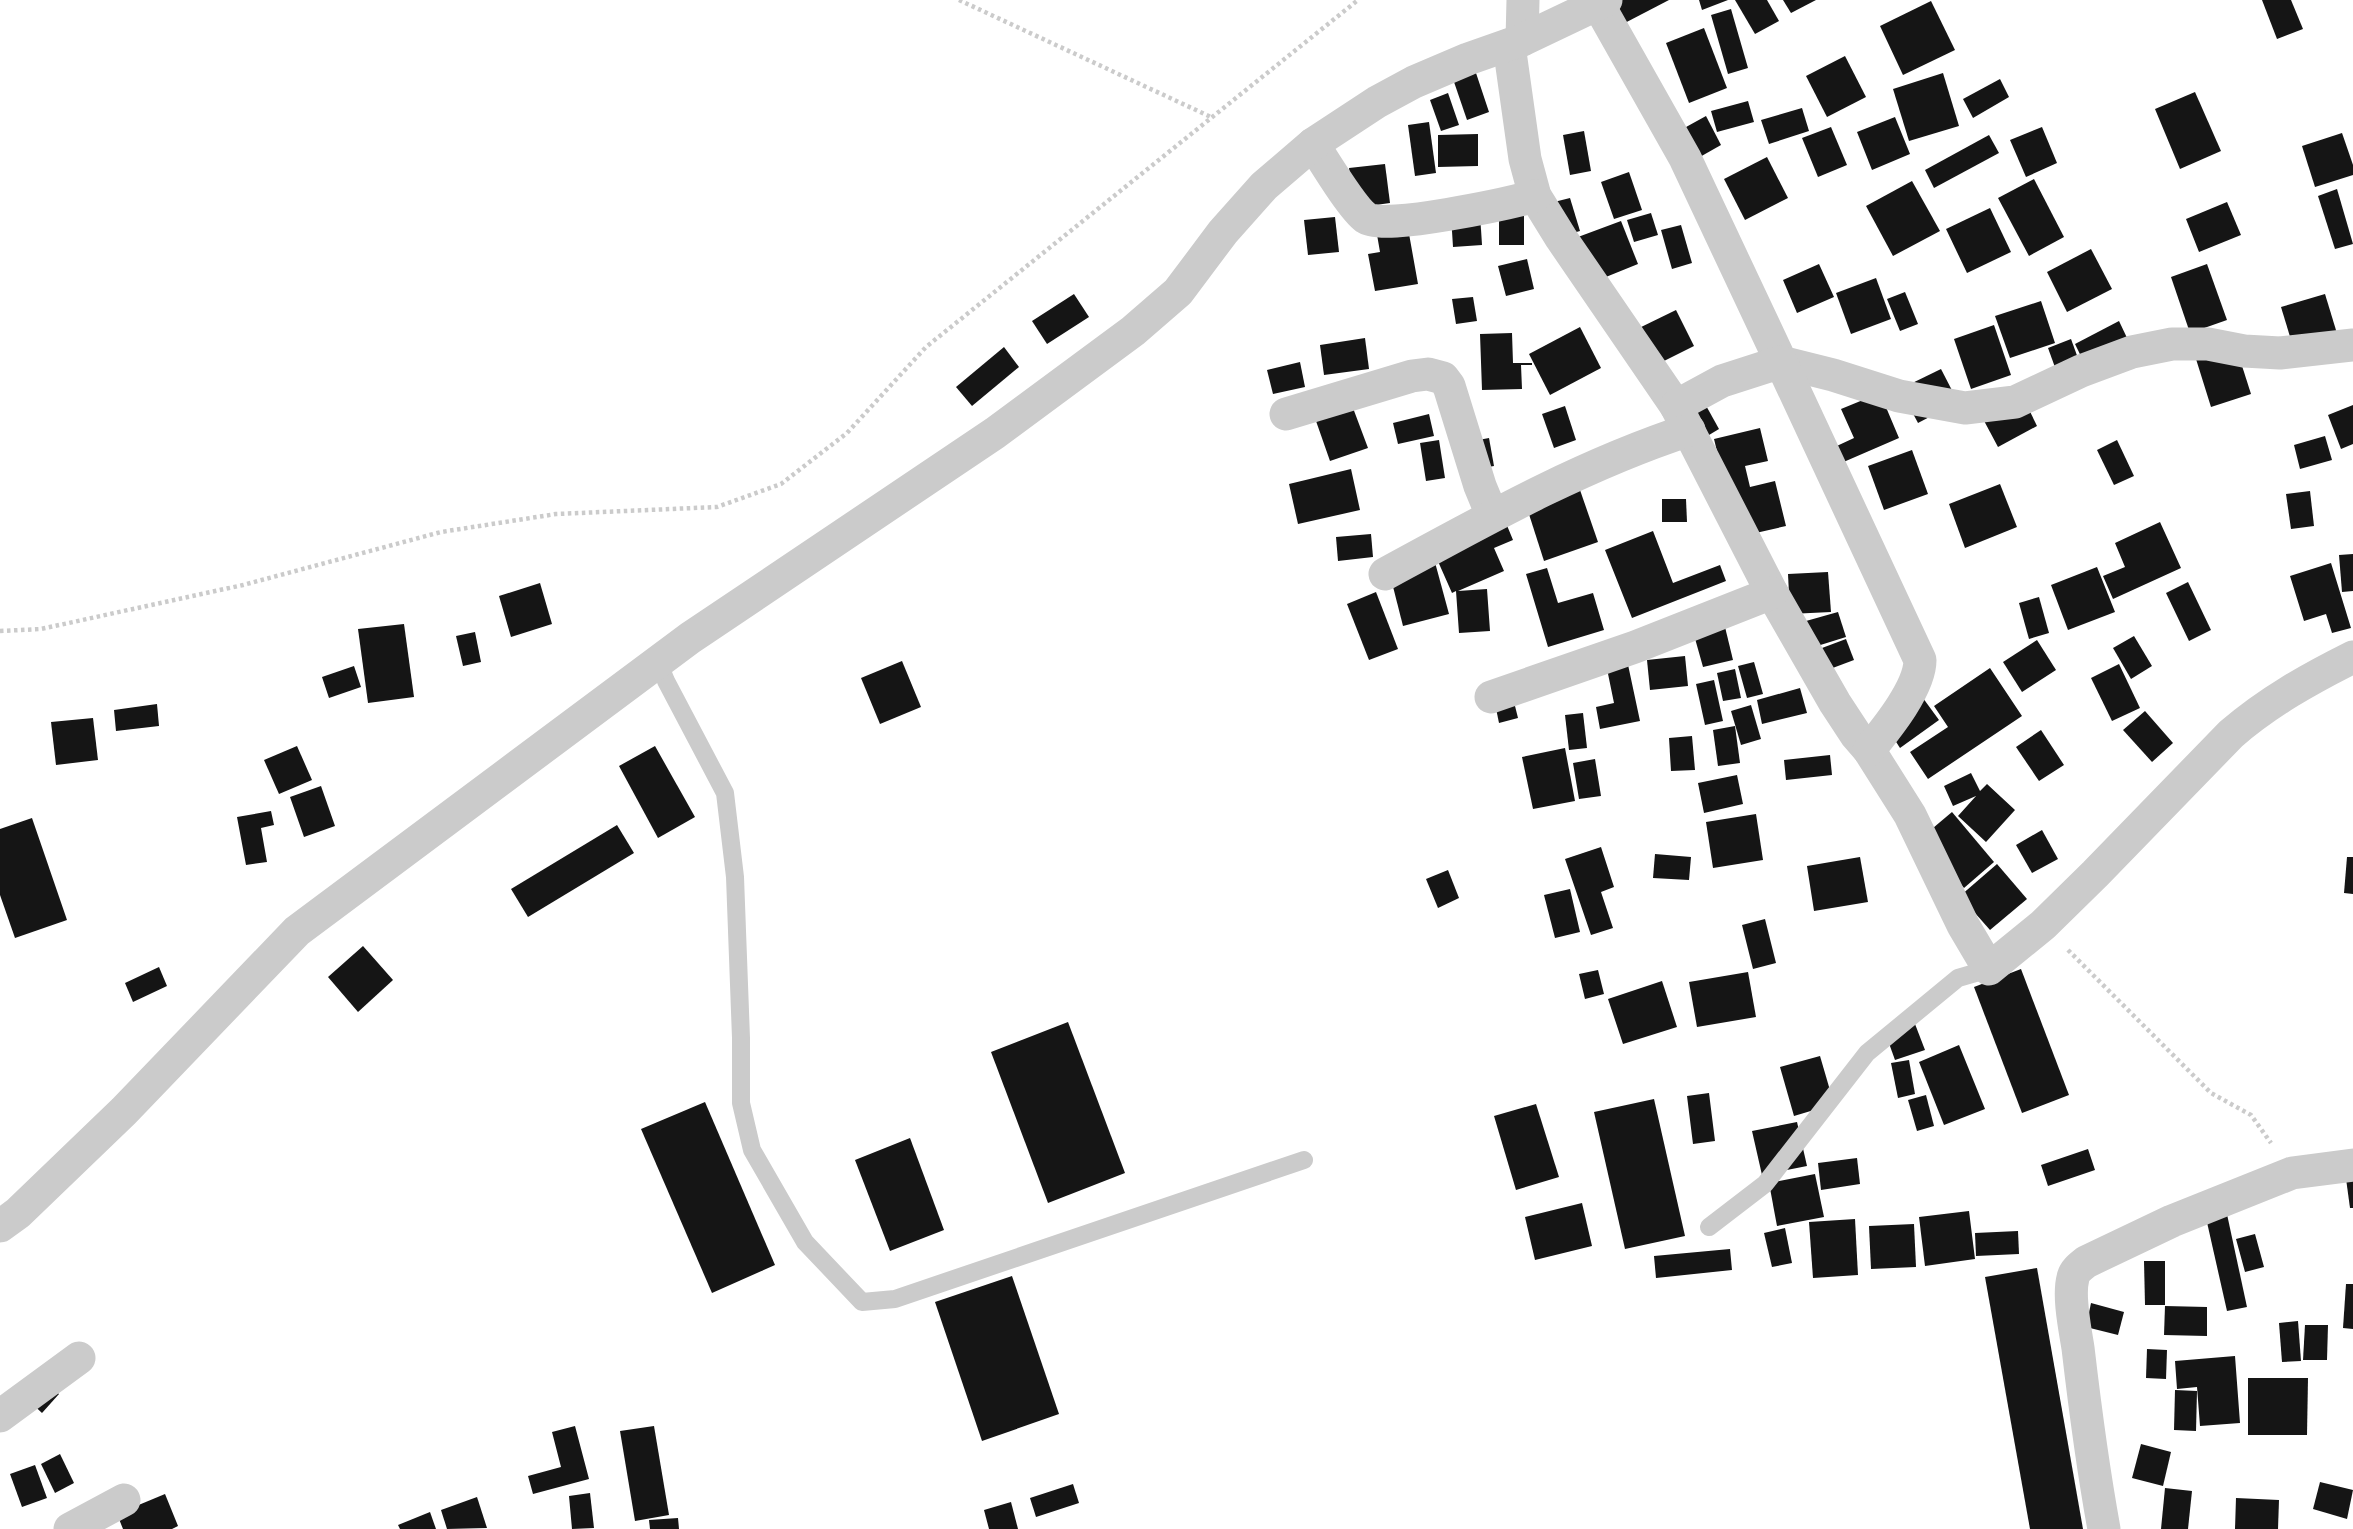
<svg xmlns="http://www.w3.org/2000/svg" width="2353" height="1529" font-family="Figtree,sans-serif">
	<rect width="100%" height="100%" fill="#fff"/>
	<g fill="#151515">
		<polygon points="1610,0 1669,0 1619,26"/>
		<polygon points="1699,0 1728,0 1702,10"/>
		<polygon points="1735,0 1767,0 1779,21 1755,34"/>
		<polygon points="1783,0 1816,0 1791,13"/>
		<polygon points="2262,0 2291,0 2303,29 2277,39"/>
		<polygon points="1931,1 1955,50 1903,75 1880,26"/>
		<polygon points="1731,9 1748,68 1728,74 1711,15"/>
		<polygon points="1704,28 1727,88 1689,103 1666,43"/>
		<polygon points="1845,56 1866,97 1827,117 1806,76"/>
		<polygon points="1475,70 1489,112 1467,120 1453,79"/>
		<polygon points="1943,73 1959,126 1909,141 1893,89"/>
		<polygon points="2000,79 2009,97 1973,118 1963,99"/>
		<polygon points="2195,92 2221,151 2180,169 2155,109"/>
		<polygon points="1448,93 1459,125 1441,131 1430,100"/>
		<polygon points="1748,101 1754,122 1717,132 1711,111"/>
		<polygon points="1802,108 1809,131 1769,144 1761,120"/>
		<polygon points="1706,116 1721,145 1684,166 1668,137"/>
		<polygon points="1895,117 1910,154 1872,170 1857,132"/>
		<polygon points="1429,122 1436,173 1415,176 1408,125"/>
		<polygon points="1831,127 1847,165 1818,177 1802,138"/>
		<polygon points="2042,127 2057,163 2026,177 2010,140"/>
		<polygon points="1584,131 1591,171 1570,175 1563,135"/>
		<polygon points="2342,133 2353,165 2353,175 2315,187 2302,146"/>
		<polygon points="1478,134 1478,166 1438,167 1438,135"/>
		<polygon points="1989,135 1999,153 1934,188 1925,170"/>
		<polygon points="1767,157 1788,198 1745,220 1724,179"/>
		<polygon points="1385,164 1390,203 1354,208 1349,168"/>
		<polygon points="1629,172 1642,210 1614,219 1601,182"/>
		<polygon points="2034,179 2064,237 2029,256 1998,198"/>
		<polygon points="1912,181 1940,231 1893,256 1866,206"/>
		<polygon points="2337,189 2353,244 2335,249 2318,196"/>
		<polygon points="1570,198 1580,231 1559,237 1550,203"/>
		<polygon points="2227,202 2241,235 2199,252 2186,219"/>
		<polygon points="1990,208 2011,252 1967,273 1946,229"/>
		<rect x="1499" y="210" width="25" height="35"/>
		<polygon points="1651,213 1658,235 1634,242 1627,220"/>
		<polygon points="1480,214 1482,245 1453,247 1451,216"/>
		<polygon points="1335,217 1339,252 1308,255 1304,220"/>
		<polygon points="1406,217 1418,284 1375,291 1368,254 1380,252 1375,223"/>
		<polygon points="1621,221 1638,264 1596,281 1578,237"/>
		<polygon points="1681,225 1692,263 1672,269 1661,230"/>
		<polygon points="2091,249 2112,289 2067,312 2047,272"/>
		<polygon points="1527,259 1534,289 1506,296 1498,266"/>
		<polygon points="1819,264 1834,297 1797,313 1783,280"/>
		<polygon points="2207,264 2227,320 2190,333 2171,277"/>
		<polygon points="1876,278 1891,319 1851,334 1836,293"/>
		<polygon points="1905,292 1918,324 1900,331 1887,299"/>
		<polygon points="1074,294 1089,317 1047,344 1032,321"/>
		<polygon points="2325,294 2339,340 2295,353 2281,307"/>
		<polygon points="1473,297 1477,321 1456,324 1452,299"/>
		<polygon points="2041,301 2055,343 2010,358 1995,316"/>
		<polygon points="1676,310 1694,346 1652,367 1635,330"/>
		<polygon points="2119,321 2138,361 2094,383 2075,344"/>
		<polygon points="1994,325 2011,375 1971,389 1954,339"/>
		<polygon points="1580,327 1601,368 1550,395 1529,354"/>
		<polygon points="1512,333 1513,363 1532,363 1532,365 1521,365 1522,389 1482,390 1480,334"/>
		<polygon points="1365,338 1369,369 1324,375 1320,345"/>
		<polygon points="2071,339 2087,383 2064,392 2048,348"/>
		<polygon points="1004,347 1019,367 972,406 956,387"/>
		<polygon points="2236,347 2251,394 2211,407 2196,359"/>
		<polygon points="1300,362 1305,387 1273,394 1267,370"/>
		<polygon points="1941,369 1958,402 1918,423 1900,389"/>
		<polygon points="1880,393 1899,438 1832,467 1826,451 1854,438 1841,409"/>
		<polygon points="2022,395 2037,426 1998,447 1982,417"/>
		<polygon points="1704,402 1719,429 1704,438 1689,411"/>
		<polygon points="2353,405 2353,444 2341,449 2328,415"/>
		<polygon points="1565,406 1576,440 1554,448 1542,414"/>
		<polygon points="1353,408 1368,448 1330,461 1316,421"/>
		<polygon points="1429,414 1434,436 1398,444 1393,423"/>
		<polygon points="1760,428 1768,461 1745,466 1750,487 1775,481 1786,526 1738,537 1714,439"/>
		<polygon points="2325,436 2332,460 2300,469 2294,445"/>
		<polygon points="1489,438 1494,466 1477,469 1473,441"/>
		<polygon points="1439,440 1445,478 1426,481 1420,443"/>
		<polygon points="2117,440 2134,476 2114,485 2097,450"/>
		<polygon points="1912,450 1928,494 1884,510 1868,466"/>
		<polygon points="1351,469 1360,510 1298,524 1289,484"/>
		<polygon points="2000,484 2017,527 1965,548 1949,504"/>
		<polygon points="1580,490 1598,542 1544,561 1527,508"/>
		<polygon points="2310,491 2314,526 2291,529 2286,494"/>
		<polygon points="1662,499 1686,499 1687,522 1662,522"/>
		<polygon points="1501,511 1513,540 1494,548 1504,571 1458,591 1487,589 1490,631 1459,633 1456,591 1452,593 1429,541"/>
		<polygon points="2160,522 2181,568 2113,599 2103,576 2125,567 2115,543"/>
		<polygon points="1653,531 1673,583 1720,565 1726,581 1632,618 1605,550"/>
		<polygon points="1371,534 1373,557 1338,561 1336,537"/>
		<polygon points="2353,554 2353,591 2342,592 2339,555"/>
		<polygon points="1433,555 1449,614 1403,626 1388,567"/>
		<polygon points="2331,563 2351,628 2332,633 2326,614 2304,621 2290,576"/>
		<polygon points="2097,567 2115,612 2068,630 2051,585"/>
		<polygon points="1547,568 1558,603 1593,593 1604,630 1548,647 1526,574"/>
		<polygon points="1828,572 1831,612 1790,614 1788,574"/>
		<polygon points="2188,582 2211,630 2189,641 2166,593"/>
		<polygon points="540,583 552,624 511,637 499,596"/>
		<polygon points="1376,592 1398,649 1369,660 1347,604"/>
		<polygon points="2039,597 2049,633 2029,639 2019,603"/>
		<polygon points="1838,612 1846,637 1814,647 1806,621"/>
		<polygon points="404,624 414,697 368,703 358,629"/>
		<polygon points="1725,627 1733,660 1703,667 1694,635"/>
		<polygon points="475,632 481,662 463,666 456,636"/>
		<polygon points="2134,636 2152,666 2131,679 2113,648"/>
		<polygon points="1846,639 1854,660 1822,672 1814,651"/>
		<polygon points="2037,640 2056,670 2022,692 2003,662"/>
		<polygon points="1685,656 1688,686 1650,690 1647,660"/>
		<polygon points="1627,660 1640,721 1600,729 1596,707 1614,703 1606,664"/>
		<polygon points="902,661 921,707 880,724 861,678"/>
		<polygon points="1754,662 1763,694 1747,698 1738,666"/>
		<polygon points="2119,664 2140,708 2112,721 2091,678"/>
		<polygon points="354,666 361,687 329,698 322,677"/>
		<polygon points="1990,668 2022,716 1928,779 1910,752 1948,727 1934,706"/>
		<polygon points="1735,669 1741,698 1723,701 1717,673"/>
		<polygon points="1714,680 1723,721 1705,725 1696,684"/>
		<polygon points="1800,688 1807,713 1762,724 1757,700"/>
		<polygon points="1511,690 1518,718 1499,723 1493,694"/>
		<polygon points="1920,694 1939,720 1900,748 1882,720"/>
		<polygon points="157,704 159,726 116,731 114,710"/>
		<polygon points="1751,705 1761,739 1741,745 1731,711"/>
		<polygon points="2145,711 2173,743 2152,762 2123,730"/>
		<polygon points="1583,713 1587,748 1569,750 1565,715"/>
		<polygon points="93,718 98,760 56,765 51,722"/>
		<polygon points="1735,726 1740,763 1718,766 1713,730"/>
		<polygon points="2041,730 2064,765 2039,781 2016,747"/>
		<polygon points="1692,736 1695,770 1671,771 1669,738"/>
		<polygon points="297,746 312,780 279,794 264,760"/>
		<polygon points="655,746 695,817 658,838 619,766"/>
		<polygon points="1565,748 1575,801 1533,809 1522,757"/>
		<polygon points="1830,755 1832,775 1786,780 1784,760"/>
		<polygon points="1595,759 1601,796 1579,799 1573,763"/>
		<polygon points="1971,773 1980,791 1987,784 2015,810 1986,842 1958,816 1976,796 1953,806 1944,786"/>
		<polygon points="1737,775 1743,804 1704,813 1698,783"/>
		<polygon points="321,786 335,826 304,837 290,797"/>
		<polygon points="271,811 274,825 261,828 267,862 246,865 237,817"/>
		<polygon points="1952,812 1994,862 1964,888 1920,839"/>
		<polygon points="1756,814 1763,860 1713,868 1706,822"/>
		<polygon points="32,818 67,920 15,938 0,895 0,829"/>
		<polygon points="617,825 634,853 528,917 511,889"/>
		<polygon points="2042,830 2058,859 2032,873 2016,845"/>
		<polygon points="1601,847 1614,887 1601,892 1613,928 1591,935 1565,859"/>
		<polygon points="1655,854 1691,857 1689,880 1653,878"/>
		<polygon points="1860,857 1868,902 1814,911 1807,866"/>
		<polygon points="2347,857 2353,857 2353,894 2344,893"/>
		<polygon points="1997,864 2027,899 1990,930 1960,896"/>
		<polygon points="1448,870 1459,898 1438,908 1426,879"/>
		<polygon points="1570,889 1580,932 1555,938 1544,895"/>
		<polygon points="1765,919 1776,963 1753,969 1742,925"/>
		<polygon points="363,946 393,980 358,1012 328,977"/>
		<polygon points="159,967 167,986 133,1002 125,983"/>
		<polygon points="2021,969 2069,1095 2022,1113 1974,987"/>
		<polygon points="1598,970 1604,994 1585,999 1579,974"/>
		<polygon points="1748,972 1756,1017 1697,1027 1689,982"/>
		<polygon points="1662,981 1677,1027 1623,1044 1608,999"/>
		<polygon points="1068,1022 1125,1173 1048,1203 991,1052"/>
		<polygon points="1915,1024 1925,1050 1895,1060 1886,1035"/>
		<polygon points="1959,1045 1985,1109 1944,1125 1919,1062"/>
		<polygon points="1820,1056 1834,1104 1794,1116 1780,1067"/>
		<polygon points="1909,1060 1915,1094 1898,1098 1891,1063"/>
		<polygon points="1709,1093 1715,1141 1693,1144 1687,1096"/>
		<polygon points="1926,1095 1934,1126 1917,1131 1908,1100"/>
		<polygon points="1654,1099 1685,1236 1625,1249 1594,1112"/>
		<polygon points="705,1102 775,1265 712,1293 641,1129"/>
		<polygon points="1536,1104 1559,1177 1516,1190 1494,1116"/>
		<polygon points="1797,1122 1807,1166 1762,1175 1752,1131"/>
		<polygon points="910,1138 944,1230 890,1251 855,1160"/>
		<polygon points="2088,1149 2095,1170 2048,1186 2041,1165"/>
		<polygon points="1857,1158 1860,1184 1821,1190 1818,1163"/>
		<polygon points="2353,1163 2353,1208 2350,1208 2344,1164"/>
		<polygon points="1815,1174 1824,1217 1777,1226 1769,1183"/>
		<polygon points="1582,1203 1592,1246 1535,1260 1525,1217"/>
		<polygon points="2225,1205 2247,1307 2227,1311 2204,1209"/>
		<polygon points="1969,1211 1975,1259 1925,1266 1919,1217"/>
		<polygon points="1855,1219 1858,1275 1813,1278 1809,1222"/>
		<polygon points="1914,1224 1916,1267 1871,1269 1869,1226"/>
		<polygon points="1785,1228 1792,1263 1772,1267 1764,1233"/>
		<polygon points="2018,1231 2019,1254 1976,1256 1975,1233"/>
		<polygon points="2255,1234 2264,1267 2245,1272 2236,1239"/>
		<polygon points="1730,1249 1732,1270 1656,1278 1654,1256"/>
		<polygon points="2144,1261 2165,1261 2165,1305 2145,1305"/>
		<polygon points="2037,1268 2083,1529 2030,1529 1985,1277"/>
		<polygon points="1012,1276 1059,1414 982,1441 935,1302"/>
		<polygon points="2346,1284 2353,1284 2353,1329 2343,1328"/>
		<polygon points="2091,1303 2124,1312 2118,1335 2086,1327"/>
		<polygon points="2165,1306 2207,1307 2207,1336 2164,1335"/>
		<polygon points="2298,1321 2301,1361 2282,1362 2279,1323"/>
		<polygon points="2305,1325 2328,1325 2327,1360 2303,1360"/>
		<polygon points="2147,1349 2167,1350 2166,1379 2146,1378"/>
		<polygon points="2235,1356 2240,1423 2200,1426 2197,1387 2177,1389 2175,1361"/>
		<polygon points="2248,1378 2308,1378 2307,1435 2248,1435"/>
		<polygon points="43,1380 59,1394 42,1413 27,1399"/>
		<polygon points="2175,1390 2197,1391 2196,1431 2174,1430"/>
		<polygon points="575,1426 589,1479 533,1494 528,1476 561,1467 552,1432"/>
		<polygon points="654,1426 669,1515 635,1521 620,1431"/>
		<polygon points="2141,1444 2171,1452 2163,1486 2132,1478"/>
		<polygon points="60,1454 74,1483 55,1493 41,1464"/>
		<polygon points="35,1465 47,1498 22,1507 10,1474"/>
		<polygon points="2320,1482 2353,1490 2347,1519 2313,1509"/>
		<polygon points="1073,1484 1079,1503 1036,1517 1030,1498"/>
		<polygon points="2165,1488 2192,1491 2188,1529 2161,1529"/>
		<polygon points="590,1493 594,1528 572,1529 569,1496"/>
		<polygon points="165,1494 178,1526 172,1529 123,1529 117,1514"/>
		<polygon points="477,1497 487,1528 447,1529 441,1510"/>
		<polygon points="2236,1498 2279,1500 2278,1529 2235,1529"/>
		<polygon points="1011,1502 1018,1529 989,1529 984,1510"/>
		<polygon points="430,1512 436,1529 400,1529 398,1525"/>
		<polygon points="678,1518 679,1529 650,1529 649,1520"/>
	</g>
	<g fill="none" stroke-linecap="round" stroke-linejoin="round">
		<g stroke="#cbcbcb" stroke-width="4.5" stroke-dasharray="3.5 3.5" stroke-linecap="butt">
			<polyline points="959,0 1211,117"/>
			<polyline points="0,631 41,629 243,585 441,532 556,514 717,507 781,484 847,433 926,347 1358,0"/>
			<polyline points="2068,950 2211,1093 2251,1115 2271,1143"/>
		</g>
		<g stroke="#cbcbcb" stroke-width="18">
			<polyline points="658,661 666,681 725,793 735,877 741,1038 741,1103 752,1150 805,1242 862,1302 895,1299 1304,1160"/>
			<polyline points="1709,1227 1765,1184 1867,1053 1958,978 1989,969"/>
		</g>
		<g stroke="#cbcbcb" stroke-width="33">
			<polyline points="1598,4 1685,158 1781,362 1833,375 1899,396 1965,408 2015,402 2081,371 2132,352 2172,344 2208,344 2244,351 2280,353 2353,345"/>
			<polyline points="1522,40 1523,0"/>
			<path d="M1509,45L1525,159L1535,196L1561,238L1676,406L1772,593L1835,703L1856,735L1869,750L1910,815L1963,925L1989,969L2043,925L2095,874L2231,734C2268,702 2309,679 2353,657"/>
			<path d="M1313,144C1324,161 1352,208 1366,218C1383,231 1510,203 1535,196"/>
			<path d="M1676,406L1722,381L1781,362L1920,660C1920,688 1886,729 1869,750"/>
			<polyline points="1286,414 1412,376 1428,374 1443,378 1449,386 1480,486 1492,515"/>
			<path d="M1385,574C1484,520 1582,465 1689,430"/>
			<polyline points="1491,697 1635,647 1772,593"/>
			<polyline points="0,1226 18,1213 124,1111 297,931 690,638 995,433 1133,331 1178,292 1223,232 1264,186 1313,144 1377,102 1414,82 1468,59 1522,40 1606,0"/>
			<polyline points="0,1416 79,1358"/>
			<polyline points="70,1529 124,1500"/>
			<path d="M2104,1529C2093,1469 2085,1408 2078,1348C2075,1329 2068,1296 2073,1278C2074,1271 2081,1266 2086,1262L2172,1221L2292,1173L2353,1165"/>
		</g>
	</g>
</svg>
